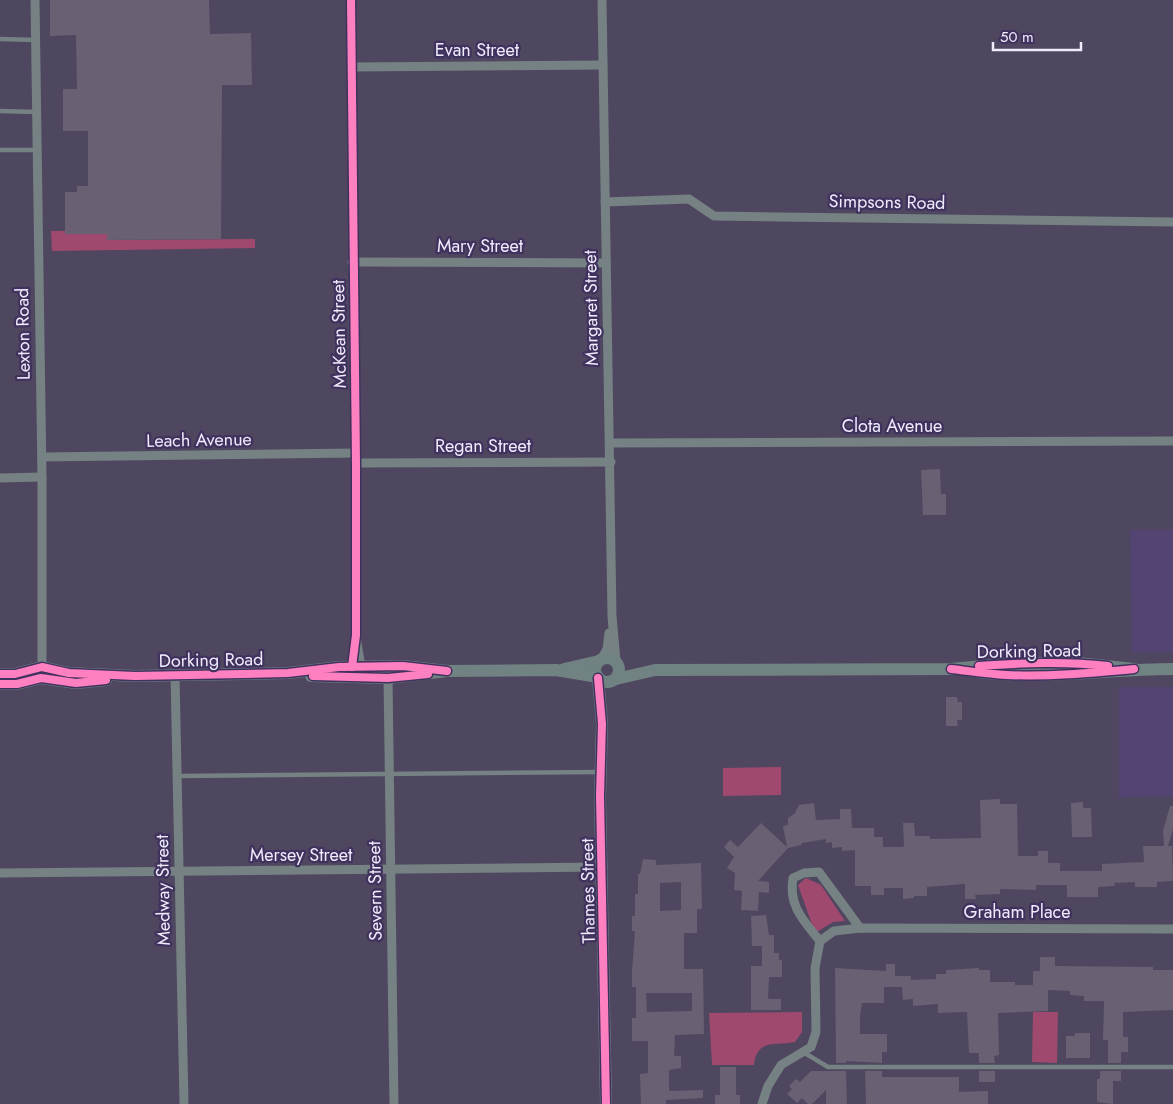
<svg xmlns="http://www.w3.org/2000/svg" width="1173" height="1104" font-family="Jost,sans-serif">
	<rect width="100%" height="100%" fill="#4e475f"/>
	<g fill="#534474">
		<polygon points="1130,530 1173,530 1173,652 1132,652"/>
		<polygon points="1119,687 1173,687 1173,796 1119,797"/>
	</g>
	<g fill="#a0496f">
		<polygon points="51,231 65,231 65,234 107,234 107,240 255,239 255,248 52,251"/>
		<polygon points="781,767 781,795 723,796 723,768"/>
		<polygon points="806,878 821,885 845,921 833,922 817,932 814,930 798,885"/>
		<path d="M802,1012V1032L795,1042C776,1046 757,1038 754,1065H712L709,1013Z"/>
		<polygon points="1033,1012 1058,1012 1057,1063 1032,1062"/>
	</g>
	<g fill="#696073" fill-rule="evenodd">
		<polygon points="50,0 209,0 210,34 251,33 252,85 222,85 221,239 107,240 107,234 65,234 65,192 77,192 77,186 88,186 88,131 63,131 63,89 77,89 76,35 50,36"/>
		<polygon points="940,469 941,494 946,494 946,515 923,515 921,470"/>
		<polygon points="946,697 957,697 958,702 962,702 962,720 957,720 958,726 946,726"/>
		<polygon points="1000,799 1000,804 1017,804 1018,856 1038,856 1038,851 1048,851 1048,863 1060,863 1060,871 1102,871 1102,864 1144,862 1143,846 1164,846 1163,831 1170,806 1173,806 1173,829 1168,846 1172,846 1173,881 1157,882 1157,887 1135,887 1135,882 1114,883 1115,886 1098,887 1098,897 1067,897 1067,885 1036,885 1036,890 1000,889 1000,894 975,895 976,899 965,899 965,884 927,887 927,896 914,896 914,898 903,899 903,888 884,888 884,895 871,895 871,886 855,886 855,850 842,851 842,847 832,848 832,842 826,843 826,839 802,843 801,845 788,848 758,881 769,882 769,893 759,892 758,911 741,910 742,891 734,890 735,873 727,868 734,857 724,847 730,840 738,847 761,823 787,847 783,826 788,825 788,818 795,813 799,805 814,803 816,820 840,819 840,809 851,809 852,828 874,828 874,837 883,837 883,847 904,847 903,823 914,823 915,836 930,836 930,839 981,838 980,800"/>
		<polygon points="1083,802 1083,808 1091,808 1092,837 1072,837 1071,803"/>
		<path d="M643,859L656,860V865L701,863L702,909H697V933H684V969H703L704,1034L675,1035L674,1056H681V1068L669,1070V1091L703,1090V1098L666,1100V1104H641L640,1074L648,1073V1041H632V1018H636V987H632V971L635,931H632V916H635V894H638V874H640ZM681,882V910L660,911V883ZM646,993H692V1011L647,1012Z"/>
		<polygon points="766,915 769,935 774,935 774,953 779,953 779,960 782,960 782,977 769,977 768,999 781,999 781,1010 751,1010 751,966 762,966 762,946 752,946 751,916"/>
		<polygon points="1040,957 1055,957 1055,966 1153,967 1153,970 1173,970 1173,1010 1123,1012 1123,1037 1128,1037 1128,1052 1121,1052 1121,1063 1108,1063 1108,1040 1103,1040 1104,1001 1084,1001 1084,996 1070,995 1070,991 1048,990 1048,1011 998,1013 999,1055 994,1056 995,1063 979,1063 979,1053 969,1053 967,1012 938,1013 938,1004 913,1006 913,999 903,1000 902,987 884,987 884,1003 862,1003 860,1015 860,1034 887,1034 887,1052 882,1052 882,1063 846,1061 846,1063 836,1063 835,968 886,971 886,964 895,964 895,976 911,976 911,980 936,979 936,974 946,974 946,970 979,968 979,970 990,970 990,982 1015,982 1015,985 1033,985 1033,971 1040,971"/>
		<polygon points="1075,1033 1090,1033 1090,1058 1066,1058 1066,1036 1075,1036"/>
		<polygon points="720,1067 736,1067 736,1095 740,1095 740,1104 715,1104 715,1095 720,1095"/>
		<polygon points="811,1071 846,1071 847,1104 826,1104 826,1090 812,1104 808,1104 802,1098 797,1103 787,1094 792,1089 789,1086 796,1079 800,1082"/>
		<polygon points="865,1071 882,1071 882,1077 959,1077 959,1092 988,1091 988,1104 866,1104"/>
		<rect x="979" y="1071" width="16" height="11"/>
		<polygon points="1100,1071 1121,1071 1121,1081 1113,1081 1113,1104 1097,1102 1097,1079 1100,1079"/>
	</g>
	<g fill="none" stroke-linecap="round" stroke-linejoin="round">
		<g stroke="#758183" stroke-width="4.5">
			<polyline points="0,39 36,40"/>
			<polyline points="0,111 36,112"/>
			<polyline points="0,150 36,150"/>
			<polyline points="177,776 600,772"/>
			<polyline points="803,1052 828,1067 1173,1067"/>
		</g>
		<g stroke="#758183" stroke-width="9">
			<polyline points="35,0 42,477 42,667"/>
			<polyline points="351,0 356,463 356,635 352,667"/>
			<polyline points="602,0 612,616 616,661"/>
			<polyline points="352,67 603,65"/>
			<polyline points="605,202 689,199 714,216 1173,222"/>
			<polyline points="352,262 606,263"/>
			<polyline points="610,443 1173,441"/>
			<polyline points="42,457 356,453"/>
			<polyline points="356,463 611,462"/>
			<polyline points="0,478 42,477"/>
			<polyline points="356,637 361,667"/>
			<polyline points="601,660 607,649 609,633"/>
			<polyline points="175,675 184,1104"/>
			<polyline points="388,678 394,1104"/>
			<polyline points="0,873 603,867"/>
			<path d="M820,941C804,921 788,906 793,878L804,873L819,872L860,928"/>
			<polyline points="762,1104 768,1086 781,1065 811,1047 816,1032 815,968 820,941 834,931 860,928 1173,929"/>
		</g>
		<g stroke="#708282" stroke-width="12">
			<circle cx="607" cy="670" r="12"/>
			<polyline points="564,669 599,661"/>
			<path d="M978,672C1044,680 1108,669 1173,669"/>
			<polyline points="0,674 15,674 42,667 69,673 135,676 288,673 339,667 403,666 447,671"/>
			<polyline points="311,676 388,678 447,671 556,670 598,677"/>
			<polyline points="598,678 602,724 600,796 606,1104"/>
			<polyline points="616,679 655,670 951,669 1016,663 1078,663 1134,669"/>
			<polyline points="0,684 17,684 41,678 76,683 106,680"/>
		</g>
		<g stroke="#40325e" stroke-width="11">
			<g id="cycleway">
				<polyline points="351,0 356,463 356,635 352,667"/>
				<path d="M979,666C1022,663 1065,661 1108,666"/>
				<path d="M951,669C969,671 988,674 1006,675C1049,677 1091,673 1134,669"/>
				<polyline points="0,674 15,674 42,667 69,673 135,676 288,673 339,667 403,666 447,671"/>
				<polyline points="313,676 388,678 428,674"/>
				<polyline points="598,678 602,724 600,796 606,1104"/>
				<polyline points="0,684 17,684 41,678 76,683 106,680"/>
			</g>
		</g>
		<use href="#cycleway" stroke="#ff80c0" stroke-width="8"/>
	</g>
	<g text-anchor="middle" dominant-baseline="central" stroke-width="4.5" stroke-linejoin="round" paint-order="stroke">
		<g font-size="18" fill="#efebfb" stroke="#40325e">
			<text x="477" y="50">Evan Street</text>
			<text transform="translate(887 202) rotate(1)">Simpsons Road</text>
			<text x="480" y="246">Mary Street</text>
			<text transform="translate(591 308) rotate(-91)">Margaret Street</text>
			<text transform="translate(23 334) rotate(-91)">Lexton Road</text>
			<text transform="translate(339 334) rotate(-91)">McKean Street</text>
			<text x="892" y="426">Clota Avenue</text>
			<text transform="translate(199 440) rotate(-1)">Leach Avenue</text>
			<text x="483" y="446">Regan Street</text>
			<text transform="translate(1029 651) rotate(-1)">Dorking Road</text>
			<text transform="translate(211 660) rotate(-1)">Dorking Road</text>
			<text x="301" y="855">Mersey Street</text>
			<text transform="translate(163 890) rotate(-91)">Medway Street</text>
			<text transform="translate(375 891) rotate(-91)">Severn Street</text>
			<text transform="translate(588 891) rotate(-91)">Thames Street</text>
			<text x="1017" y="912">Graham Place</text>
		</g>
	</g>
	<path d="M993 42v8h88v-8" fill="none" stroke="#efebfb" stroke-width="2.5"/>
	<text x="1000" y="42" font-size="15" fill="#efebfb" stroke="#40325e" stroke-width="4" paint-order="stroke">50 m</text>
</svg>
